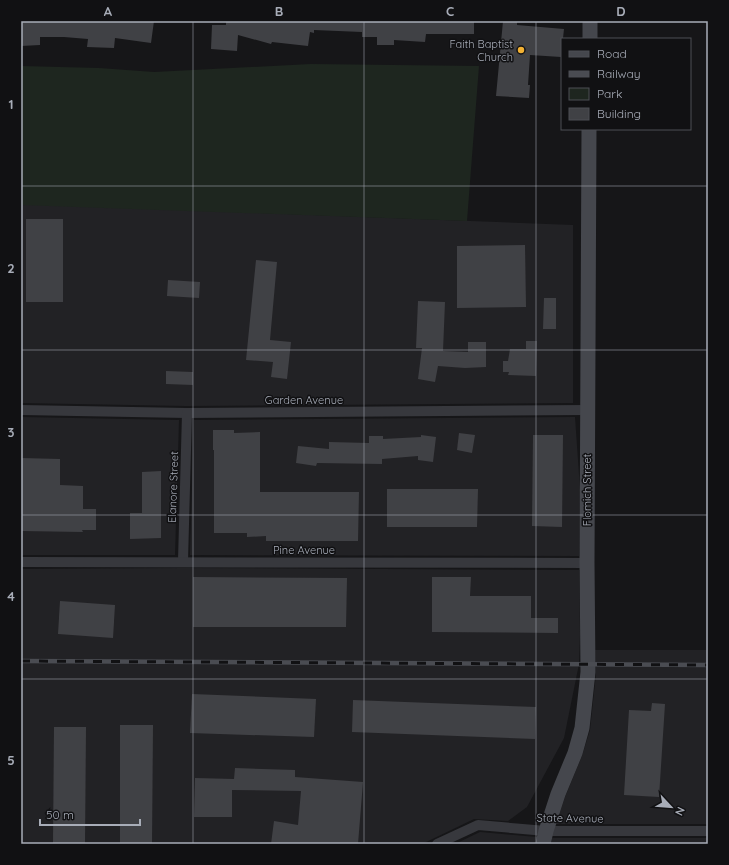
<svg xmlns="http://www.w3.org/2000/svg" width="729" height="865" font-family="Quicksand,sans-serif">
	<rect width="100%" height="100%" fill="#161618"/>
	<g fill="#222225">
		<polygon points="27,204 573,225 573,403 186,406 21,403 21,205"/>
		<polygon points="21,417 179,420 175,555 21,555"/>
		<polygon points="575,417 580,489 579,556 190,555 194,420"/>
		<polygon points="183,568 579,570 580,634 579,664 564,738 527,807 508,821 474,819 422,844 21,844 21,569"/>
		<polygon points="595,650 708,650 708,824 556,824 565,797 582,756 590,730 596,674"/>
		<polygon points="480,832 491,833 537,837 535,844 455,844"/>
		<polygon points="552,838 708,838 708,844 551,844"/>
	</g>
	<polygon fill="#1e261f" points="311,64 479,66 467,221 21,205 21,66 99,68 154,72"/>
	<g fill="#404145">
		<polygon points="21,21 154,21 151,43 115,38 114,48 87,47 88,39 64,37 40,37 40,45 21,46"/>
		<polygon points="226,21 474,21 474,34 426,34 425,42 394,40 394,45 377,45 377,37 362,37 362,32 314,30 314,33 310,32 308,46 272,42 271,44 238,35 237,51 211,49 212,25 226,25"/>
		<polygon points="503,21 517,21 517,25 564,29 561,57 530,55 528,85 530,85 529,98 496,96"/>
		<rect x="26" y="219" width="37" height="83"/>
		<polygon points="525,245 526,307 457,308 457,246"/>
		<polygon points="256,260 277,262 270,340 291,342 287,379 271,377 273,362 246,360"/>
		<polygon points="168,280 200,282 199,298 167,296"/>
		<polygon points="544,298 556,298 556,329 543,329"/>
		<polygon points="418,301 445,302 443,351 468,352 468,342 486,342 486,367 465,368 438,366 435,382 418,379 422,348 416,348"/>
		<polygon points="526,341 537,341 536,376 508,375 509,372 503,372 503,361 508,361 510,349 526,349"/>
		<polygon points="166,371 193,372 193,385 166,384"/>
		<polygon points="213,430 234,430 234,433 260,432 260,492 359,492 358,541 266,541 266,536 247,537 247,533 214,533 214,450 213,450"/>
		<polygon points="459,433 475,435 472,453 457,450"/>
		<polygon points="421,435 436,437 433,462 418,460 418,456 382,459 382,464 317,463 316,466 296,463 298,446 329,449 329,442 369,443 369,436 383,436 383,439 421,437"/>
		<polygon points="533,435 563,435 562,527 532,526"/>
		<polygon points="21,458 60,459 60,485 83,486 83,509 96,509 96,530 82,530 83,532 21,531"/>
		<polygon points="161,471 161,538 130,539 130,513 142,513 142,472"/>
		<polygon points="387,489 478,489 477,527 387,527"/>
		<polygon points="193,577 347,578 346,627 193,627"/>
		<polygon points="432,577 471,577 470,596 531,596 531,618 558,618 558,633 432,632"/>
		<polygon points="60,601 115,605 113,638 58,634"/>
		<polygon points="192,694 316,699 314,737 190,733"/>
		<polygon points="353,700 536,707 535,739 352,732"/>
		<polygon points="652,703 665,704 659,797 624,795 629,710 651,711"/>
		<polygon points="120,725 153,725 152,844 120,844"/>
		<polygon points="54,727 86,727 85,844 53,844"/>
		<polygon points="235,768 295,770 295,777 363,782 358,844 271,844 274,821 298,825 301,791 232,790 232,817 194,817 195,778 234,779"/>
	</g>
	<g fill="none" stroke-linecap="round" stroke-linejoin="round">
		<g stroke="#37383d" stroke-width="10">
			<polyline points="21,410 187,413 588,410"/>
			<polyline points="183,561 187,413"/>
			<polyline points="21,562 587,563"/>
			<polyline points="437,844 478,825 546,831 708,831"/>
		</g>
		<g stroke="#45474d" stroke-width="15">
			<polyline points="590,39 590,21"/>
			<polyline points="543,844 546,831 558,794 575,753 582,728 588,672 587,563 589,129"/>
		</g>
		<g stroke="#4a4c52" stroke-width="4.5">
			<polyline id="rail" points="21,661 708,665"/>
		</g>
		<use href="#rail" stroke="#111113" stroke-width="3" stroke-dasharray="9" stroke-linecap="butt"/>
	</g>
	<path fill="none" stroke="#a8adb8" stroke-width="1" stroke-opacity="0.55" d="M193,21V844M364,21V844M536,21V844M21,186H708M21,350H708M21,515H708M21,679H708"/>
	<circle fill="#f2b134" stroke="#111113" stroke-width="1.5" cx="521" cy="50" r="4"/>
	<g text-anchor="middle" dominant-baseline="central" stroke-width="3" stroke-linejoin="round" paint-order="stroke">
		<g font-size="11" fill="#a8adb8" stroke="#111113" text-anchor="end">
			<text x="513" y="44">Faith Baptist<tspan x="513" dy="13">Church</tspan></text>
		</g>
		<g font-size="11" fill="#a8adb8" stroke="#111113">
			<text x="304" y="400">Garden Avenue</text>
			<text transform="translate(173 487) rotate(-88)">Elanore Street</text>
			<text transform="translate(587 490) rotate(-90)">Flomich Street</text>
			<text x="304" y="550">Pine Avenue</text>
			<text transform="translate(570 818) rotate(1)">State Avenue</text>
		</g>
	</g>
	<rect width="729" height="865" fill="none" stroke="#111113" stroke-width="44"/>
	<rect x="561" y="38" width="130" height="92" fill="#111113" stroke="#4d4f55"/>
	<rect x="569" y="51" width="20" height="6" fill="#45474d" stroke="#4d4f55"/>
	<text x="597" y="58" font-size="12" fill="#a8adb8">Road</text>
	<rect x="569" y="71" width="20" height="6" fill="#4a4c52" stroke="#4d4f55"/>
	<text x="597" y="78" font-size="12" fill="#a8adb8">Railway</text>
	<rect x="569" y="88" width="20" height="12" fill="#1e261f" stroke="#4d4f55"/>
	<text x="597" y="98" font-size="12" fill="#a8adb8">Park</text>
	<rect x="569" y="108" width="20" height="12" fill="#404145" stroke="#4d4f55"/>
	<text x="597" y="118" font-size="12" fill="#a8adb8">Building</text>
	<g transform="translate(671 807) rotate(116)" stroke="#111113" stroke-width="3" paint-order="stroke">
	<path d="M0-3L7 15L0 10L-7 15Z" fill="#a8adb8"/>
	<text y="-6" font-size="11" font-weight="bold" text-anchor="middle" fill="#a8adb8">N</text>
	</g>
	<path d="M40 819v6h100v-6" fill="none" stroke="#a8adb8" stroke-width="2"/>
	<text x="46" y="819" font-size="12" fill="#a8adb8" stroke="#111113" stroke-width="3" paint-order="stroke">50 m</text>
	<rect x="22" y="22" width="685" height="821" fill="none" stroke="#a8adb8" stroke-width="1.5"/>
	<g font-size="13" text-anchor="middle" font-weight="bold" fill="#a8adb8">
		<text x="108" y="16">A</text>
		<text x="279" y="16">B</text>
		<text x="450" y="16">C</text>
		<text x="621" y="16">D</text>
		<text x="11" y="109">1</text>
		<text x="11" y="273">2</text>
		<text x="11" y="437">3</text>
		<text x="11" y="601">4</text>
		<text x="11" y="765">5</text>
	</g>
</svg>
